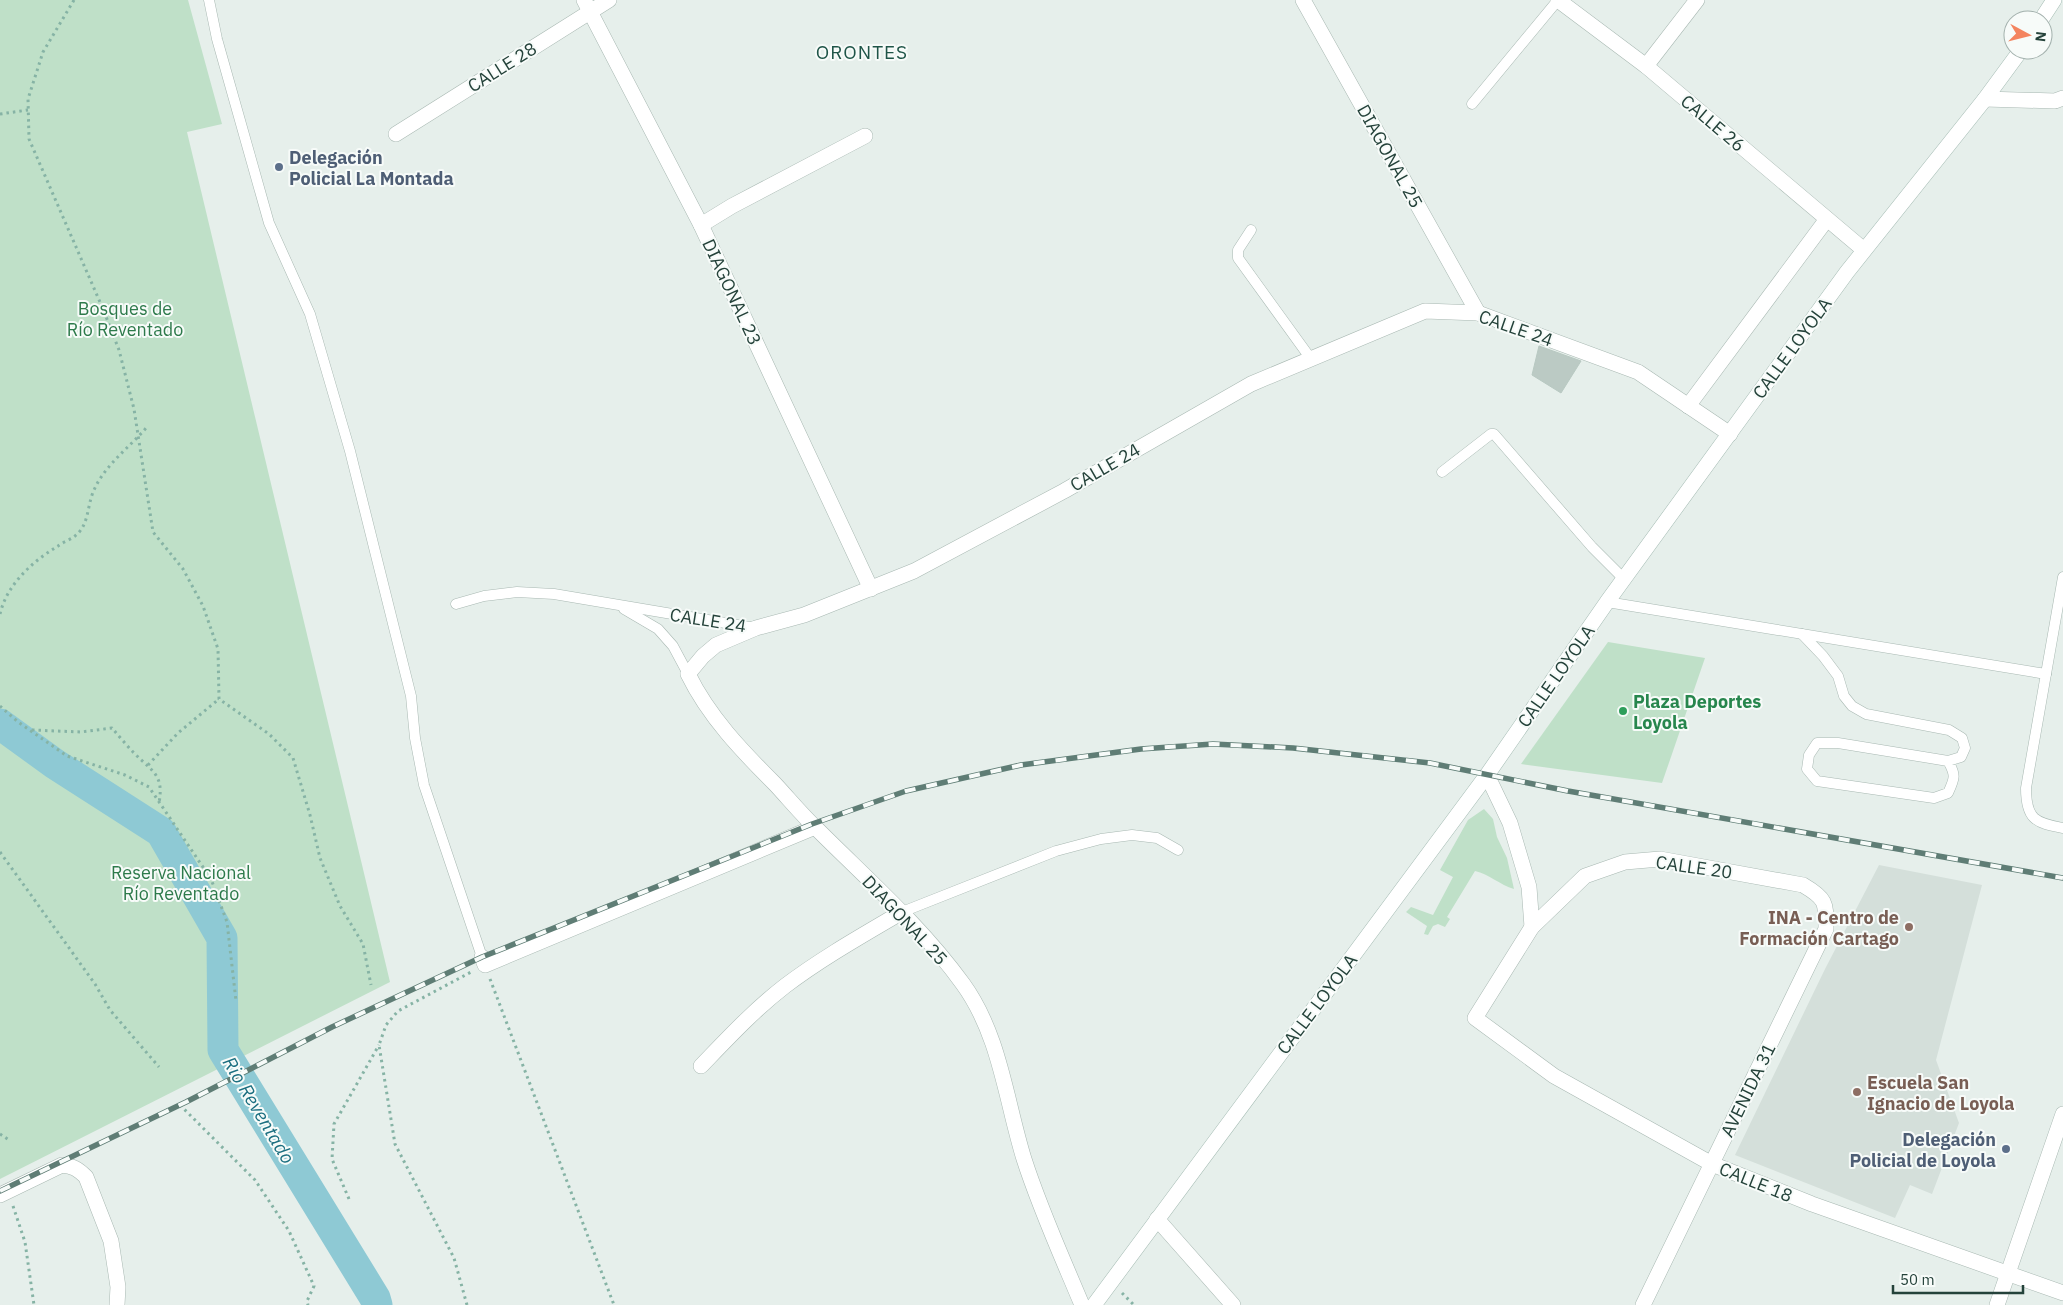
<svg xmlns="http://www.w3.org/2000/svg" width="2063" height="1305" font-family="'IBM Plex Sans',sans-serif">
	<rect width="100%" height="100%" fill="#e6efeb"/>
	<polygon fill="#d4dfda" points="1879,865 1982,885 1936,1060 1959,1123 1932,1194 1910,1185 1895,1218 1735,1155 1825,969"/>
	<g fill="#bfe0c8">
		<polygon points="0,0 188,0 222,124 187,132 390,982 0,1179"/>
		<polygon points="1608,642 1705,658 1662,783 1521,764"/>
		<path d="M1484,809L1493,819L1497,837L1507,858L1514,889C1500,885 1489,874 1475,871L1447,917L1450,919L1445,927L1438,924L1433,926L1428,935L1424,934L1427,926L1406,912L1411,907L1433,915L1453,877L1440,870L1468,820Z"/>
	</g>
	<g fill="none" stroke-linecap="round" stroke-linejoin="round">
		<polyline stroke="#8ec9d4" stroke-width="31" points="0,724 55,764 161,832 222,938 223,1050 375,1298 377,1305"/>
	</g>
	<polygon fill="#bbcac4" stroke="#b8c9c2" points="1539,346 1581,361 1561,393 1532,375"/>
	<g fill="none" stroke-linecap="round" stroke-linejoin="round">
		<g stroke="#a8b8b2" stroke-width="11">
			<g id="lane">
				<polyline points="209,0 217,39 269,223 310,314 350,451 411,696 415,738 424,785 482,957"/>
				<polyline points="1472,104 1558,0"/>
				<polyline points="1251,230 1238,250 1238,258 1311,359"/>
				<polyline points="1442,472 1491,434 1494,434 1592,547 1624,579"/>
				<path d="M2063,577L2026,788C2026,819 2035,823 2063,828"/>
				<polyline points="1607,602 2046,674"/>
				<polyline points="456,604 484,596 517,592 554,594 755,628"/>
				<polyline points="624,609 658,629 673,646 688,674"/>
				<path d="M1802,634L1823,656L1838,676L1844,696L1852,706L1866,714L1949,730L1962,738L1965,748L1961,757L1948,761L1838,743H1817L1809,755L1807,769L1817,781L1934,798L1948,793C1955,778 1956,775 1948,761"/>
				<polyline points="902,912 1056,851 1101,839 1132,835 1157,838 1178,850"/>
			</g>
		</g>
		<g stroke="#a8b8b2" stroke-width="16">
			<g id="street">
				<polyline points="584,0 701,225 871,589"/>
				<polyline points="1303,0 1478,313"/>
				<polyline points="1558,0 1646,66 1864,250"/>
				<polyline points="1646,66 1697,0"/>
				<polyline points="1985,99 2055,101 2063,98"/>
				<polyline points="396,134 609,0"/>
				<polyline points="701,225 732,206 865,136"/>
				<polyline points="1688,406 1827,219"/>
				<path d="M1487,775L1510,823L1529,887L1532,927L1585,876L1625,862L1660,859L1803,885C1827,899 1826,903 1826,929L1643,1305"/>
				<polyline points="1532,927 1475,1018 1554,1076 1712,1164 1812,1204 2063,1293"/>
				<polyline points="482,957 485,965 815,827"/>
				<path d="M701,1066C728,1038 754,1010 785,986C822,958 863,935 902,912"/>
				<path d="M0,1195L62,1165C73,1166 78,1169 86,1177L111,1241L118,1287L117,1305"/>
				<polyline points="1157,1219 1233,1305"/>
				<path d="M1082,1305C1062,1257 1040,1209 1024,1159C1006,1101 1000,1035 963,984C921,926 867,879 817,829C802,815 789,799 775,784C742,751 709,717 688,674L703,656L716,645L756,628L804,615L914,571L1064,491L1251,384L1425,311L1478,313L1638,372L1730,434"/>
				<polyline points="1997,1305 2063,1114"/>
			</g>
		</g>
		<g stroke="#a4bbb3" stroke-width="16">
			<g id="secondary">
				<polyline points="2041,20 2054,0"/>
				<polyline points="1094,1305 1487,775 1607,602 1847,272 1985,99 2021,50"/>
			</g>
		</g>
		<g stroke="#86b3a5" stroke-width="3" stroke-dasharray="2.5 4" stroke-linecap="butt">
			<polyline points="74,0 43,52 28,99 29,139 103,309 119,350 134,409 153,532 183,569 203,606 218,649 219,699 269,734 293,758 310,815 320,858 340,906 363,944 371,985"/>
			<polyline points="0,114 28,110"/>
			<path d="M0,614C7,584 33,561 58,546C63,542 70,540 75,536C88,526 87,510 92,495C102,467 128,449 147,427"/>
			<polyline points="0,706 18,722 67,756 125,775 149,787 211,879 227,922 236,1001"/>
			<path d="M32,730L81,732L112,728C119,736 127,746 135,754C153,772 164,775 159,803"/>
			<polyline points="148,765 178,733 219,699"/>
			<polyline points="0,852 95,984 110,1010 159,1067"/>
			<polyline points="490,979 614,1305"/>
			<polyline points="180,1105 255,1180 289,1231 314,1286 307,1301 308,1305"/>
			<polyline points="0,1134 9,1140"/>
			<polyline points="349,1199 332,1159 334,1124 379,1045"/>
			<polyline points="13,1206 25,1242 34,1305"/>
			<polyline points="1122,1293 1134,1305"/>
			<polyline points="467,1305 454,1258 395,1144 379,1045 386,1025 398,1011 473,971"/>
		</g>
		<use href="#lane" stroke="#fff" stroke-width="10"/>
		<use href="#street" stroke="#fff" stroke-width="15"/>
		<use href="#secondary" stroke="#fff" stroke-width="15"/>
		<g stroke="#5f7d75" stroke-width="5.5">
			<polyline id="rail" points="0,1191 186,1102 332,1027 482,957 812,824 906,791 1021,765 1141,749 1213,744 1293,748 1430,763 1568,791 2063,878"/>
		</g>
		<use href="#rail" stroke="#f7fbf9" stroke-width="4" stroke-dasharray="11" stroke-linecap="butt"/>
	</g>
	<g fill="#5c6f8a" stroke="#f7fbf9" stroke-width="2">
		<circle cx="279" cy="167" r="5"/>
		<circle cx="2006" cy="1149" r="5"/>
	</g>
	<circle fill="#2e9e5b" stroke="#f7fbf9" stroke-width="2" cx="1623" cy="711" r="5"/>
	<g fill="#8d6e63" stroke="#f7fbf9" stroke-width="2">
		<circle cx="1909" cy="927" r="5"/>
		<circle cx="1857" cy="1092" r="5"/>
	</g>
	<g text-anchor="middle" dominant-baseline="central" stroke-width="4" stroke-linejoin="round" paint-order="stroke">
		<g font-size="18" fill="#24423a" stroke="#f7fbf9">
			<text transform="translate(502 67) rotate(-32)">CALLE 28</text>
			<text transform="translate(1713 123) rotate(40)">CALLE 26</text>
			<text transform="translate(1390 156) rotate(61)">DIAGONAL 25</text>
			<text transform="translate(732 292) rotate(65)">DIAGONAL 23</text>
			<text transform="translate(1516 328) rotate(19)">CALLE 24</text>
			<text transform="translate(1792 348) rotate(-54)">CALLE LOYOLA</text>
			<text transform="translate(1105 467) rotate(-30)">CALLE 24</text>
			<text transform="translate(708 620) rotate(9)">CALLE 24</text>
			<text transform="translate(1556 676) rotate(-55)">CALLE LOYOLA</text>
			<text transform="translate(1694 867) rotate(8)">CALLE 20</text>
			<text transform="translate(905 920) rotate(47)">DIAGONAL 25</text>
			<text transform="translate(1317 1004) rotate(-53)">CALLE LOYOLA</text>
			<text transform="translate(1748 1090) rotate(-64)">AVENIDA 31</text>
			<text transform="translate(1756 1182) rotate(22)">CALLE 18</text>
		</g>
		<g font-size="18" font-weight="bold" fill="#4e5e75" stroke="#f7fbf9" text-anchor="start">
			<text x="289" y="157">Delegación<tspan x="289" dy="21">Policial La Montada</tspan></text>
			<text x="1996" y="1139" text-anchor="end">Delegación<tspan x="1996" dy="21">Policial de Loyola</tspan></text>
		</g>
		<g font-size="18" fill="#2d7a4b" stroke="#f7fbf9">
			<text x="125" y="308">Bosques de<tspan x="125" dy="21">Río Reventado</tspan></text>
			<text x="181" y="872">Reserva Nacional<tspan x="181" dy="21">Río Reventado</tspan></text>
		</g>
		<g font-size="18" font-weight="bold" fill="#27864d" stroke="#f7fbf9" text-anchor="start">
			<text x="1633" y="701">Plaza Deportes<tspan x="1633" dy="21">Loyola</tspan></text>
		</g>
		<g font-size="18" font-weight="bold" fill="#785e54" stroke="#f7fbf9" text-anchor="end">
			<text x="1899" y="917">INA - Centro de<tspan x="1899" dy="21">Formación Cartago</tspan></text>
			<text x="1867" y="1082" text-anchor="start">Escuela San<tspan x="1867" dy="21">Ignacio de Loyola</tspan></text>
		</g>
		<g font-size="19" letter-spacing="1" fill="#1f5548" stroke="#f7fbf9">
			<text x="862" y="52">ORONTES</text>
		</g>
		<g font-size="19" font-style="italic" fill="#1c6f80" stroke="#f7fbf9">
			<text transform="translate(259 1110) rotate(59)">Rio Reventado</text>
		</g>
	</g>
	<g transform="translate(2028 35) rotate(97)"><circle r="24" fill="#f7fbf9" stroke="#a3b1ad"/>
	<path d="M0-4L9 19L0 12L-9 19Z" fill="#f4845f"/>
	<text y="-8" font-size="14" font-weight="bold" text-anchor="middle" fill="#24423a">N</text>
	</g>
	<path d="M1893 1285v8h130v-8" fill="none" stroke="#24423a" stroke-width="2.5"/>
	<text x="1900" y="1285" font-size="15" fill="#24423a" stroke="#f7fbf9" stroke-width="4" paint-order="stroke">50 m</text>
</svg>
